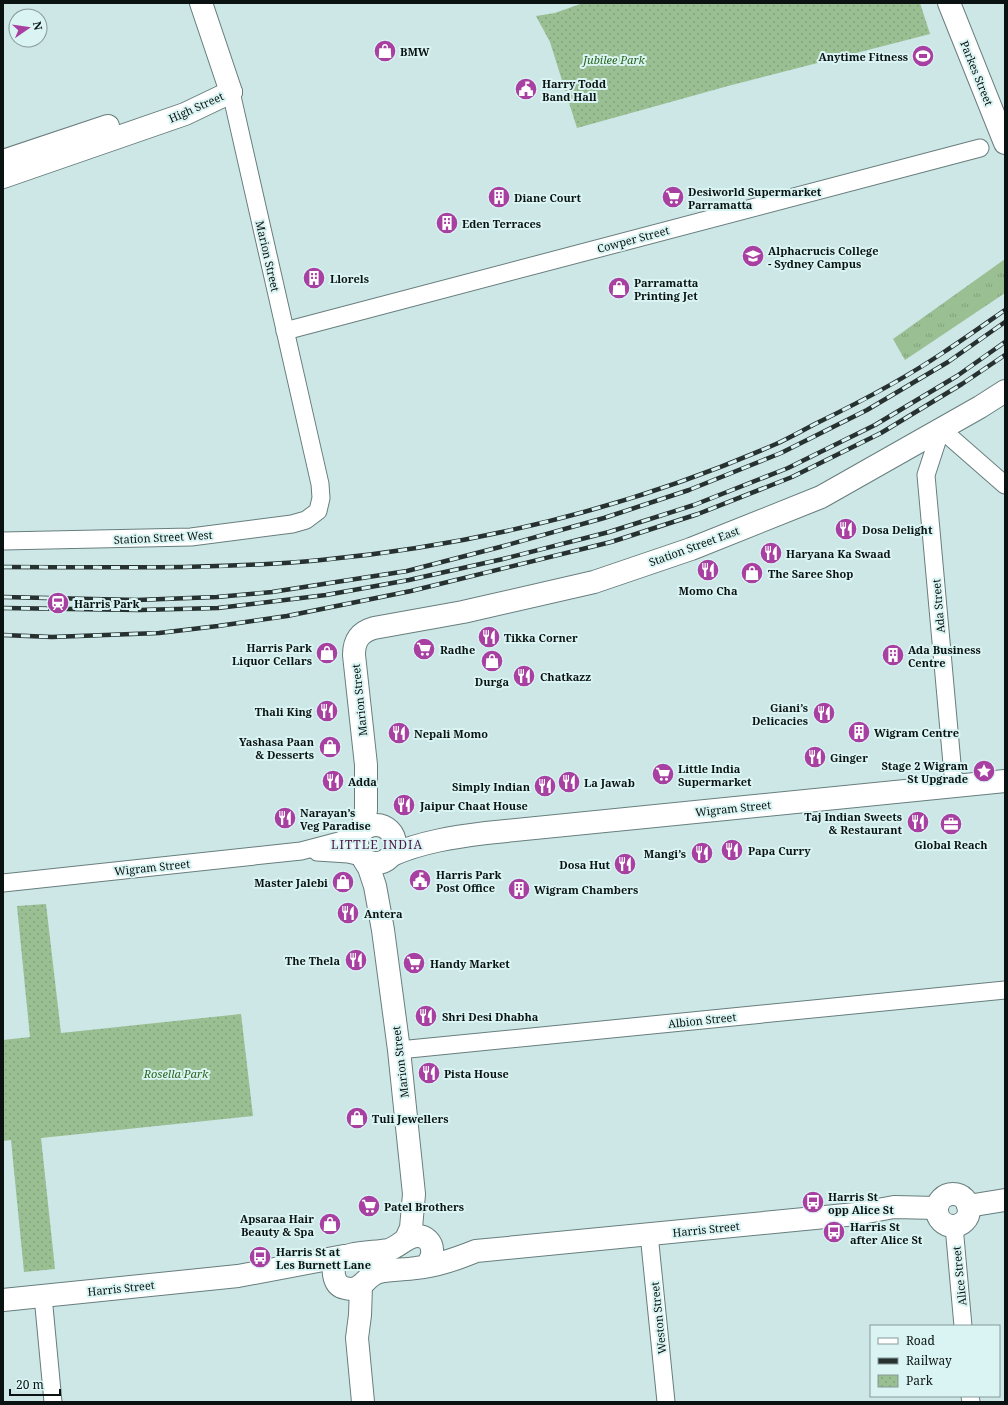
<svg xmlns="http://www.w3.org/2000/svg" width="1008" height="1405" font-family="'Noto Serif',serif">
	<defs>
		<pattern id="grass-tufts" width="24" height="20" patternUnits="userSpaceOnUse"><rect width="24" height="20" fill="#99bf92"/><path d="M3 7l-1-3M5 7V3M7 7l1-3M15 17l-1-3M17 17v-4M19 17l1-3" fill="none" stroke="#82a37d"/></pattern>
		<pattern id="park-dots" width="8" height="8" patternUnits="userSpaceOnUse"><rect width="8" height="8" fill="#99bf92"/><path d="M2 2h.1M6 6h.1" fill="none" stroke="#82a37d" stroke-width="1.8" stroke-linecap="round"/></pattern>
	</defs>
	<rect width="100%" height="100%" fill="#cde6e6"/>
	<polygon fill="url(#grass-tufts)" points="1005,259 1005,293 905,360 893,339"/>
	<g fill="url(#park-dots)">
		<polygon points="583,3 920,3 930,34 728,86 577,128 550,42 536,16 555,13"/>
		<polygon points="46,904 61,1033 241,1014 253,1116 41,1138 55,1269 24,1272 11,1140 3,1141 3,1040 30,1037 17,906"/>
	</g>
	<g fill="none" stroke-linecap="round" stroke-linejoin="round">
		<g stroke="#677e7d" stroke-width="19">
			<g id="street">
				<polyline points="285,331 980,148"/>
				<polyline points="3,541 191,537 292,524 306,520 318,511 321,498 320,484 231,92"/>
				<polyline points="954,786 926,475 941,429 1005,485"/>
				<polyline points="317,852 348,854 361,857"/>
				<polyline points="3,883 301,851 339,841 360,833"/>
				<polyline points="399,1050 1005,990"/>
				<polyline points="954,1226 963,1326"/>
				<polyline points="649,1234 666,1402"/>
				<polyline points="43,1296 53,1402"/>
				<polyline points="970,1396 971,1402"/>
			</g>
		</g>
		<g stroke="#677e7d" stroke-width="24">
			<g id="secondary">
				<polyline points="201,3 231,92"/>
				<polyline points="3,161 108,126"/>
				<polyline points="3,177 185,114 231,92"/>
				<circle cx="376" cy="844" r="19"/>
				<path d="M362,830L366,810V765L354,655C354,640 360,632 374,628L463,612L594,582L691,549L821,497L980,407L1005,391"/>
				<path d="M392,855C421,842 454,837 486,833L1005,781"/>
				<polyline points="364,860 369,868 375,886 383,930 399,1050 414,1194 411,1228 406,1239"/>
				<circle cx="953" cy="1210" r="16"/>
				<polyline points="968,1206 1005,1200"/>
				<path d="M426,1266C430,1261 433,1256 432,1250C432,1242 425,1236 418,1236C406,1236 399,1247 388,1250C372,1253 346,1251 335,1263C332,1272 334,1286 345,1288C362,1293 365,1276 379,1272C391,1269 404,1270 416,1268C437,1266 456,1259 476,1251L856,1214L894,1207L937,1208"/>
				<polyline points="361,1286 360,1315 357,1338 363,1402"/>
				<polyline points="3,1300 238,1276 344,1256"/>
			</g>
		</g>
		<g stroke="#677e7d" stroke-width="24">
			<polyline id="primary" points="949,3 1005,143"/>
		</g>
		<use href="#street" stroke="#fff" stroke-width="17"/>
		<use href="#secondary" stroke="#fff" stroke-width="22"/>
		<use href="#primary" stroke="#fff" stroke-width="22"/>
		<g stroke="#263130" stroke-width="4.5">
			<g id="rail">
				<path d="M3,567C109,567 215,570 321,560C477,545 632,507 776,444C791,437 805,429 819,422C862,401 904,379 944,352C964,339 985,324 1005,310"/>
				<polyline points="3,597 137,600 217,597 272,592 407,571 500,547 604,518 689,490 781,453 867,410 948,362 1005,322"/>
				<polyline points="3,608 139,610 218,608 326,595 409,580 503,559 609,532 694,505 788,468 875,425 957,376 1005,342"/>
				<polyline points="3,635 52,637 159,633 218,626 287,616 411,591 611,542 698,514 792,477 881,433 962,384 1005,355"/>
			</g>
		</g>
		<use href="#rail" stroke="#daf4f3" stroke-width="3" stroke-dasharray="9" stroke-linecap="butt"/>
	</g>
	<defs>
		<g id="shop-disc" transform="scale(1.15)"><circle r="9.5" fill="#a840a2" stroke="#daf4f3"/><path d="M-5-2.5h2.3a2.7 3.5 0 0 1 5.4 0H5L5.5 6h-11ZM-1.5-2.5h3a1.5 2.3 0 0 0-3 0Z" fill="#fff"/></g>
		<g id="stadium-disc" transform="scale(1.15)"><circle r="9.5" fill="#a840a2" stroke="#daf4f3"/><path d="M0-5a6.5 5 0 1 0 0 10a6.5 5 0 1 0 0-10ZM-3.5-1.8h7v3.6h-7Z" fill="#fff"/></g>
		<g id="civic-disc" transform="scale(1.15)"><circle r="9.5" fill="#a840a2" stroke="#daf4f3"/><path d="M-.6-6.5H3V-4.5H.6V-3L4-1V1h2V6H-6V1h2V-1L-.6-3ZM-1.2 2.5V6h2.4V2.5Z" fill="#fff"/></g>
		<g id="building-disc" transform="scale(1.15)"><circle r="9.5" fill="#a840a2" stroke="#daf4f3"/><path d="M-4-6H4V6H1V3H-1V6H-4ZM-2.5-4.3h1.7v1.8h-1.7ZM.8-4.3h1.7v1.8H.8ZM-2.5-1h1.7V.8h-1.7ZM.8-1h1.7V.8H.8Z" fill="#fff"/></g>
		<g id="supermarket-disc" transform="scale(1.15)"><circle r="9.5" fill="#a840a2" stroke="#daf4f3"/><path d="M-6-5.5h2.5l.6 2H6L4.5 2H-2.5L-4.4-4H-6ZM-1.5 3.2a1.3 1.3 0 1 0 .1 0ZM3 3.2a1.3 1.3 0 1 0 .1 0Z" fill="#fff"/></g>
		<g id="university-disc" transform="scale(1.15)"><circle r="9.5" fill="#a840a2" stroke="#daf4f3"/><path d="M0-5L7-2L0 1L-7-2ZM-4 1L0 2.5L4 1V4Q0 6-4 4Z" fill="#fff"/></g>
		<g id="restaurant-disc" transform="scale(1.15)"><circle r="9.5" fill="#a840a2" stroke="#daf4f3"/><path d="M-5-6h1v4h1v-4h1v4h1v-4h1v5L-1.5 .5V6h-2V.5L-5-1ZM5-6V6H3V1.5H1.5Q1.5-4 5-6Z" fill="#fff"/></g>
		<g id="station-disc" transform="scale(1.15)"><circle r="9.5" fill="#a840a2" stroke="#daf4f3"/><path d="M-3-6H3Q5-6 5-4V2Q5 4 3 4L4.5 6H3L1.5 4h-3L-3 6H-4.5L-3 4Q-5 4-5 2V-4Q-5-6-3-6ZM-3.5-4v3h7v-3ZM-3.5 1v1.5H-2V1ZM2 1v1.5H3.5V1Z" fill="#fff"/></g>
		<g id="sight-disc" transform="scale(1.15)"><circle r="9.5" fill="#a840a2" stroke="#daf4f3"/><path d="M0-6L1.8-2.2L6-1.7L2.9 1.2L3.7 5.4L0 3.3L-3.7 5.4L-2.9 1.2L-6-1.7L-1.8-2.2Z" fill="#fff"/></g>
		<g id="office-disc" transform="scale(1.15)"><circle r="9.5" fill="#a840a2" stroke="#daf4f3"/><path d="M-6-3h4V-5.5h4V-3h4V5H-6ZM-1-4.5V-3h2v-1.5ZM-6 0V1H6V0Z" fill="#fff"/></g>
		<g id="bus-disc" transform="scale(1.15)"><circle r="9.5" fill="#a840a2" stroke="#daf4f3"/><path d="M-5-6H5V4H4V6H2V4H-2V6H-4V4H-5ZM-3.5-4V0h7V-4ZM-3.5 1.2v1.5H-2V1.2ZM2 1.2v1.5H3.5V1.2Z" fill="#fff"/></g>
	</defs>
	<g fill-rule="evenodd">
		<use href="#shop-disc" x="385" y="51"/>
		<use href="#stadium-disc" x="923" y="56"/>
		<use href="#civic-disc" x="526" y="89"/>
		<use href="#building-disc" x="499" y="197"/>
		<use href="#supermarket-disc" x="673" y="197"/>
		<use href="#building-disc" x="447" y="223"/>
		<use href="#university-disc" x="753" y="256"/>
		<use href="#building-disc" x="314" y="278"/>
		<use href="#shop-disc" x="619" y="288"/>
		<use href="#restaurant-disc" x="846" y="529"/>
		<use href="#restaurant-disc" x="771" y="553"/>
		<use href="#restaurant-disc" x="708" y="570"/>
		<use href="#shop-disc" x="752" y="573"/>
		<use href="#station-disc" x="58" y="603"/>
		<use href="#restaurant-disc" x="489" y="637"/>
		<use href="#supermarket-disc" x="424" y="649"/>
		<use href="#shop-disc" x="327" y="653"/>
		<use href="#building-disc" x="893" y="655"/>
		<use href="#shop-disc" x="492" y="661"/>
		<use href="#restaurant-disc" x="524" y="676"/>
		<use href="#restaurant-disc" x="327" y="711"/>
		<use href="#restaurant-disc" x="824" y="713"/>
		<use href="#building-disc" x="859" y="732"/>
		<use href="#restaurant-disc" x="399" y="733"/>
		<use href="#shop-disc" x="330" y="747"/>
		<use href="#restaurant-disc" x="815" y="757"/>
		<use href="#sight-disc" x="984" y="771"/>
		<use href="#supermarket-disc" x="663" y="774"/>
		<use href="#restaurant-disc" x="333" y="781"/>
		<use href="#restaurant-disc" x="569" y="782"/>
		<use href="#restaurant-disc" x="545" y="786"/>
		<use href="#restaurant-disc" x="404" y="805"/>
		<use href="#restaurant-disc" x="285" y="818"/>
		<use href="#restaurant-disc" x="918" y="822"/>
		<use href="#office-disc" x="951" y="824"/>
		<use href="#restaurant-disc" x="732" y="850"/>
		<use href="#restaurant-disc" x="702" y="853"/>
		<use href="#restaurant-disc" x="625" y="864"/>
		<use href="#civic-disc" x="420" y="880"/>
		<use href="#shop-disc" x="343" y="882"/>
		<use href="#building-disc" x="519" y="889"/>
		<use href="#restaurant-disc" x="348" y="913"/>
		<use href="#restaurant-disc" x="356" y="960"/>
		<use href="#supermarket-disc" x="414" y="963"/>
		<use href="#restaurant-disc" x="426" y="1016"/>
		<use href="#restaurant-disc" x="429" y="1073"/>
		<use href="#shop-disc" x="357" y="1118"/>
		<use href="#bus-disc" x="813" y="1202"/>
		<use href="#supermarket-disc" x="369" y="1206"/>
		<use href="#shop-disc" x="330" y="1224"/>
		<use href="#bus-disc" x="834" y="1232"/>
		<use href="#bus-disc" x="260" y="1257"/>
	</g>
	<g text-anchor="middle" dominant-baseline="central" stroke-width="4" stroke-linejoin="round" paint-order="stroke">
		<g font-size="11" font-weight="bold" fill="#0a1312" stroke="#daf4f3" text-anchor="start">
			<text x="400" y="51">BMW</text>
			<text x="908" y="56" text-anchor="end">Anytime Fitness</text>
			<text x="542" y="83">Harry Todd<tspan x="542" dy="13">Band Hall</tspan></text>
			<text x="688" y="191">Desiworld Supermarket<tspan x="688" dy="13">Parramatta</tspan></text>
			<text x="514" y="197">Diane Court</text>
			<text x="462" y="223">Eden Terraces</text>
			<text x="768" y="250">Alphacrucis College<tspan x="768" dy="13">- Sydney Campus</tspan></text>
			<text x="330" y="278">Llorels</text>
			<text x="634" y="282">Parramatta<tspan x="634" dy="13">Printing Jet</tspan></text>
			<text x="862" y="529">Dosa Delight</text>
			<text x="786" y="553">Haryana Ka Swaad</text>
			<text x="768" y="573">The Saree Shop</text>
			<text x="708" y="590" text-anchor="middle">Momo Cha</text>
			<text x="74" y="603">Harris Park</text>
			<text x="504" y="637">Tikka Corner</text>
			<text x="312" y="647" text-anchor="end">Harris Park<tspan x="312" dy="13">Liquor Cellars</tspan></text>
			<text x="440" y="649">Radhe</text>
			<text x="908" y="649">Ada Business<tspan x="908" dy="13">Centre</tspan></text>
			<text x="540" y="676">Chatkazz</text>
			<text x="492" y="681" text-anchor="middle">Durga</text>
			<text x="808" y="707" text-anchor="end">Giani’s<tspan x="808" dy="13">Delicacies</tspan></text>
			<text x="312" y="711" text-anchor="end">Thali King</text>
			<text x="874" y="732">Wigram Centre</text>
			<text x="414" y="733">Nepali Momo</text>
			<text x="314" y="741" text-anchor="end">Yashasa Paan<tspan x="314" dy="13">&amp; Desserts</tspan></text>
			<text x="830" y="757">Ginger</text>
			<text x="968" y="765" text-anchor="end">Stage 2 Wigram<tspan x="968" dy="13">St Upgrade</tspan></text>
			<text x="678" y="768">Little India<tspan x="678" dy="13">Supermarket</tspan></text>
			<text x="348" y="781">Adda</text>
			<text x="584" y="782">La Jawab</text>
			<text x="530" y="786" text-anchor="end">Simply Indian</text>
			<text x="420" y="805">Jaipur Chaat House</text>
			<text x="300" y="812">Narayan’s<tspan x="300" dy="13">Veg Paradise</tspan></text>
			<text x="902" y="816" text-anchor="end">Taj Indian Sweets<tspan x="902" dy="13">&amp; Restaurant</tspan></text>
			<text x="951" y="844" text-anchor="middle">Global Reach</text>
			<text x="748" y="850">Papa Curry</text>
			<text x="686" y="853" text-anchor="end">Mangi’s</text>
			<text x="610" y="864" text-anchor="end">Dosa Hut</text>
			<text x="436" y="874">Harris Park<tspan x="436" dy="13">Post Office</tspan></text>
			<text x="328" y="882" text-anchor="end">Master Jalebi</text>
			<text x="534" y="889">Wigram Chambers</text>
			<text x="364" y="913">Antera</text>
			<text x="340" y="960" text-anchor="end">The Thela</text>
			<text x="430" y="963">Handy Market</text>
			<text x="442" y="1016">Shri Desi Dhabha</text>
			<text x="444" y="1073">Pista House</text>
			<text x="372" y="1118">Tuli Jewellers</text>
			<text x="828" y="1196">Harris St<tspan x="828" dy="13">opp Alice St</tspan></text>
			<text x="384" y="1206">Patel Brothers</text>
			<text x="314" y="1218" text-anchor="end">Apsaraa Hair<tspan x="314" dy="13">Beauty &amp; Spa</tspan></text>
			<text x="850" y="1226">Harris St<tspan x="850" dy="13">after Alice St</tspan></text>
			<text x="276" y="1251">Harris St at<tspan x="276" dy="13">Les Burnett Lane</tspan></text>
		</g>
		<g font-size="11" font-style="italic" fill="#2a651d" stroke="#daf4f3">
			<text x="614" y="59">Jubilee Park</text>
			<text x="176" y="1073">Rosella Park</text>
		</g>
		<g font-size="11" fill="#0a1312" stroke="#daf4f3">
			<text transform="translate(977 73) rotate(68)">Parkes Street</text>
			<text transform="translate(196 107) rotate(-24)">High Street</text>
			<text transform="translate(633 239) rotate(-15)">Cowper Street</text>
			<text transform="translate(268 256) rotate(77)">Marion Street</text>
			<text transform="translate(163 537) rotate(-3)">Station Street West</text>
			<text transform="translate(694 546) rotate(-20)">Station Street East</text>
			<text transform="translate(938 606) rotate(-95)">Ada Street</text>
			<text transform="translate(359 700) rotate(-96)">Marion Street</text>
			<text transform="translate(733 808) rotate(-6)">Wigram Street</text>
			<text transform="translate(152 867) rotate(-6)">Wigram Street</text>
			<text transform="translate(702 1020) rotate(-6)">Albion Street</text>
			<text transform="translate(400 1062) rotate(-97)">Marion Street</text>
			<text transform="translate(706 1229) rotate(-6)">Harris Street</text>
			<text transform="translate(959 1276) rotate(-96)">Alice Street</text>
			<text transform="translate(121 1288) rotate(-6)">Harris Street</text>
			<text transform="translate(658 1318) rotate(-96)">Weston Street</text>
		</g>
		<g font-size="12" letter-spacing="1" fill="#4a1746" stroke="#daf4f3">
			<text x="377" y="844">LITTLE INDIA</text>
		</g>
	</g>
	<rect width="1008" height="1405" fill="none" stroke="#0a1312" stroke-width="8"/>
	<rect x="870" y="1325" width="130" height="72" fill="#daf4f3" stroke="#879a99"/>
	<rect x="878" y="1338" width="20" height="6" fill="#ffffff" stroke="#879a99"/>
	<text x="906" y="1345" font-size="12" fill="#0a1312">Road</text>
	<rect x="878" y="1358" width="20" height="6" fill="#263130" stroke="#879a99"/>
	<text x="906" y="1365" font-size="12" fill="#0a1312">Railway</text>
	<rect x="878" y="1375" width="20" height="12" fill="url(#park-dots)" stroke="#879a99"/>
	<text x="906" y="1385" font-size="12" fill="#0a1312">Park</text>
	<g transform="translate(28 28) rotate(77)"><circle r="19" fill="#daf4f3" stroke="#879a99"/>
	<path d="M0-3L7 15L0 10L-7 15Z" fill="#a840a2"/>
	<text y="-6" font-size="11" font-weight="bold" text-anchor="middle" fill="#0a1312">N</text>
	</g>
	<path d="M10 1389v6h50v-6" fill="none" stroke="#0a1312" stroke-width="2"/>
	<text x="16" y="1389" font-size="12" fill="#0a1312" stroke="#daf4f3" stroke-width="3" paint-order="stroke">20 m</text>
</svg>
